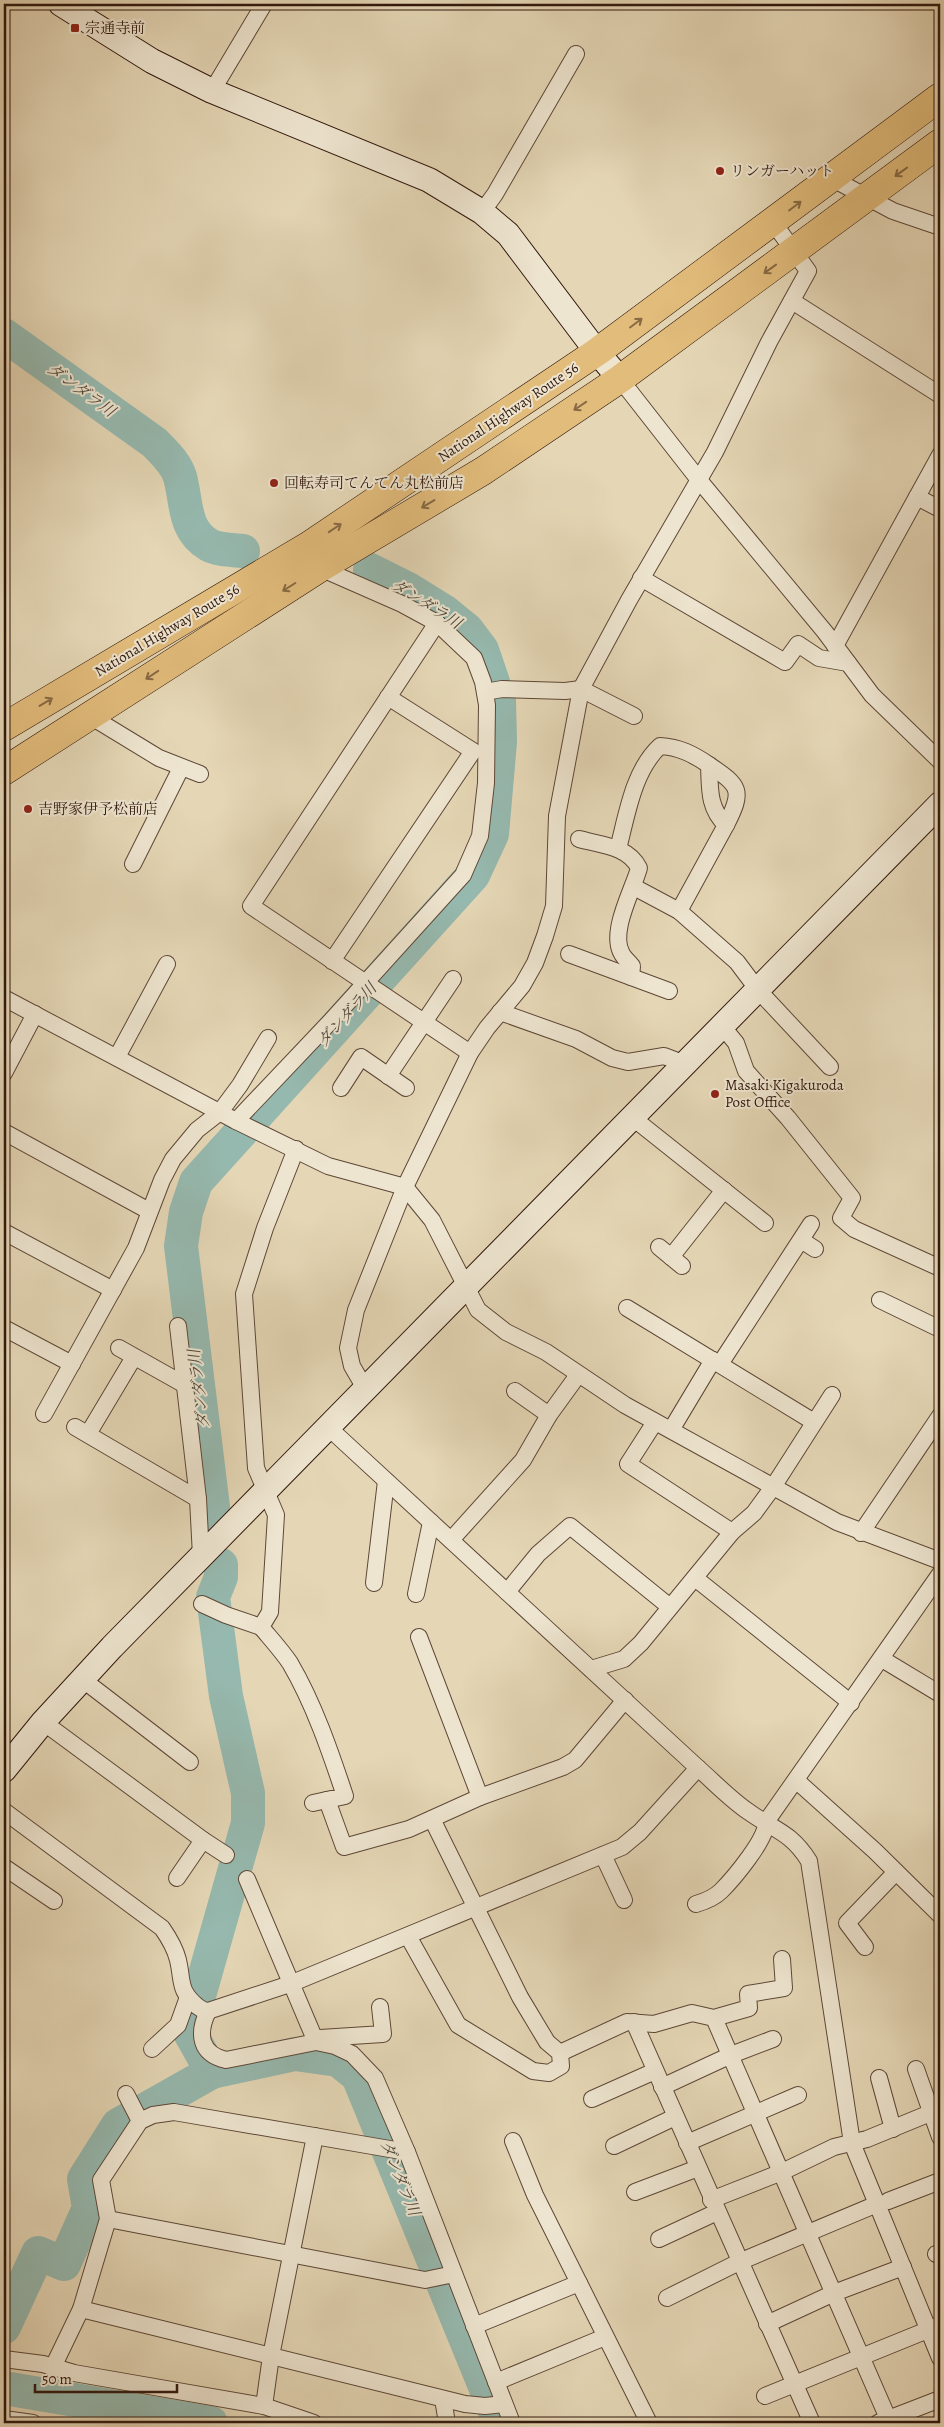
<svg xmlns="http://www.w3.org/2000/svg" width="944" height="2427" font-family="Alegreya,'Noto Serif JP',serif">
	<rect width="100%" height="100%" fill="#e5d7b6"/>
	<filter id="stains"><feTurbulence type="fractalNoise" baseFrequency=".004" numOctaves="4"/><feColorMatrix values="0 0 0 0 .2 0 0 0 0 .09 0 0 0 0 .02 0 0 0 .5 -.17"/></filter>
	<radialGradient id="worn" r=".72"><stop offset=".6" stop-color="#630" stop-opacity="0"/><stop offset="1" stop-color="#630" stop-opacity=".3"/></radialGradient>
	<g fill="none" stroke-linecap="round" stroke-linejoin="round">
		<g stroke="#96b9af" stroke-width="34">
			<path d="M4,335L155,443C164,453 176,463 180,477C187,502 183,530 209,545C218,550 233,550 243,551"/>
			<polyline points="214,1515 181,1246 186,1212 196,1182 473,875 492,834 500,742 499,700 482,650 467,630 445,612 408,589 370,570"/>
			<polyline points="221,1565 221,1577 213,1597 226,1696 248,1793 248,1823 189,2031 212,2072 295,2054 338,2060 358,2076 500,2423"/>
			<polyline points="4,2327 38,2253 64,2264 89,2208 84,2179 118,2125 212,2072"/>
			<polyline points="4,2388 211,2423"/>
		</g>
		<g stroke="#5d4737" stroke-width="18">
			<g id="street">
				<polyline points="212,91 264,4"/>
				<polyline points="831,178 893,211 940,227"/>
				<polyline points="482,212 495,194 576,54"/>
				<polyline points="792,301 940,395"/>
				<polyline points="620,379 699,480 825,632 872,695 940,761"/>
				<polyline points="917,497 940,509"/>
				<polyline points="641,578 785,662 798,644 819,658 848,663"/>
				<polyline points="437,623 251,906 470,1053"/>
				<polyline points="835,646 940,455"/>
				<polyline points="485,692 502,689 565,691 581,689 634,716"/>
				<polyline points="90,716 159,758 200,774"/>
				<path d="M709,765C740,786 744,790 726,825"/>
				<path d="M579,839C601,845 628,846 639,868C633,890 609,932 622,954C624,958 629,962 632,966L631,977"/>
				<path d="M618,849C627,815 633,771 660,746C679,747 693,754 709,765C710,788 708,808 726,825L679,911"/>
				<polyline points="133,864 181,768"/>
				<polyline points="634,887 679,911 737,962 758,990 830,1067"/>
				<polyline points="569,954 669,991"/>
				<polyline points="332,961 473,751 388,697"/>
				<polyline points="4,998 236,1121 328,1166 405,1187 432,1220 478,1310 506,1332 546,1352 625,1405 837,1522 940,1561"/>
				<polyline points="500,1012 576,1039 612,1058 628,1062 664,1056 685,1064"/>
				<polyline points="722,1026 736,1043 746,1071 788,1118 852,1198 841,1218 854,1229 940,1268"/>
				<polyline points="117,1057 167,964"/>
				<polyline points="4,1073 35,1014"/>
				<polyline points="388,1076 453,979"/>
				<polyline points="341,1088 361,1057 406,1088"/>
				<polyline points="633,1118 765,1223"/>
				<polyline points="236,1121 329,1023 463,875 480,836 486,783 487,705 483,682 474,658 437,623 402,604 320,568 318,564"/>
				<polyline points="4,1132 149,1211"/>
				<path d="M296,1149L265,1228L244,1294L256,1468L276,1515L270,1612L261,1627C271,1639 282,1651 290,1663C314,1704 330,1751 345,1796L313,1803"/>
				<polyline points="4,1232 113,1290"/>
				<polyline points="801,1240 815,1249"/>
				<polyline points="659,1247 682,1266"/>
				<polyline points="671,1257 724,1190"/>
				<polyline points="880,1300 940,1329"/>
				<polyline points="627,1308 814,1422"/>
				<polyline points="178,1326 198,1499 201,1556"/>
				<polyline points="4,1328 72,1364"/>
				<polyline points="119,1348 185,1385"/>
				<polyline points="720,1364 811,1224"/>
				<polyline points="366,1390 352,1366 348,1348 356,1310 405,1187 470,1053 487,1028 522,986 535,963 545,936 554,906 557,816 581,689 629,600 715,452 769,342 808,271 773,222"/>
				<polyline points="515,1391 549,1415"/>
				<polyline points="44,1414 136,1248 162,1180 173,1159 197,1130 220,1112 240,1085 268,1038"/>
				<polyline points="655,1422 628,1464 732,1532"/>
				<polyline points="75,1427 198,1499"/>
				<path d="M329,1428L698,1768C715,1783 731,1800 749,1812C774,1830 791,1832 809,1861L852,2143L940,2358"/>
				<polyline points="671,1430 713,1360"/>
				<polyline points="88,1434 134,1357"/>
				<polyline points="861,1533 940,1416"/>
				<polyline points="451,1540 523,1460 549,1415 578,1375"/>
				<polyline points="695,1578 851,1703"/>
				<polyline points="374,1583 386,1481"/>
				<polyline points="507,1592 538,1554 570,1526 670,1607"/>
				<polyline points="416,1594 431,1522"/>
				<polyline points="202,1604 226,1615 261,1627"/>
				<polyline points="419,1637 480,1797"/>
				<polyline points="882,1659 940,1694"/>
				<polyline points="591,1669 624,1659 641,1643 732,1532 754,1513 773,1487 832,1395"/>
				<polyline points="82,1679 190,1762"/>
				<polyline points="43,1722 203,1840 226,1855"/>
				<polyline points="797,1781 875,1851 940,1915"/>
				<polyline points="327,1800 344,1847 409,1829 480,1797 563,1767 575,1760 625,1700"/>
				<path d="M4,1811L162,1928C169,1938 175,1948 178,1960C183,1981 178,1990 197,2006C201,2009 203,2011 208,2011L290,1984L622,1847L640,1832L698,1768"/>
				<polyline points="603,1855 624,1900"/>
				<polyline points="4,1867 54,1901"/>
				<polyline points="177,1878 203,1840"/>
				<polyline points="247,1879 316,2042 335,2046 352,2054 375,2078 407,2152 512,2423"/>
				<path d="M696,1904C706,1901 714,1898 721,1891C733,1879 767,1839 766,1822L940,1574"/>
				<polyline points="408,1936 458,2025 533,2071 549,2073 561,2066 560,2053 547,2042 520,1997 432,1819"/>
				<polyline points="865,1947 847,1923 896,1872"/>
				<path d="M208,2011C197,2034 200,2054 226,2060L316,2042"/>
				<polyline points="714,2018 890,2423"/>
				<polyline points="634,2022 812,2423"/>
				<polyline points="320,2038 383,2034 380,2007"/>
				<polyline points="152,2049 178,2025 188,1997"/>
				<polyline points="560,2053 627,2022 654,2024 692,2013 714,2018 749,2008 748,1994 784,1988 782,1959"/>
				<polyline points="916,2069 940,2137"/>
				<polyline points="879,2078 893,2129"/>
				<polyline points="662,2087 731,2055 773,2039"/>
				<polyline points="126,2094 140,2121"/>
				<polyline points="592,2099 655,2071"/>
				<polyline points="513,2141 535,2195 649,2423"/>
				<polyline points="687,2143 798,2095"/>
				<polyline points="614,2146 675,2117"/>
				<polyline points="635,2192 698,2168"/>
				<polyline points="711,2200 782,2172 834,2147 867,2139 940,2109"/>
				<polyline points="888,2201 940,2181"/>
				<polyline points="108,2219 425,2280 454,2274"/>
				<polyline points="659,2239 717,2212"/>
				<polyline points="936,2254 940,2253"/>
				<polyline points="667,2298 739,2262 877,2204"/>
				<polyline points="81,2309 465,2404 485,2406 504,2404"/>
				<polyline points="767,2324 834,2293 903,2267"/>
				<polyline points="474,2326 579,2283"/>
				<polyline points="4,2359 43,2364 74,2373 264,2406 314,2423"/>
				<polyline points="53,2367 81,2309 108,2219 101,2180 140,2121 153,2115 174,2112 407,2152"/>
				<polyline points="496,2382 605,2337"/>
				<polyline points="765,2396 940,2325"/>
				<polyline points="443,2399 447,2423"/>
				<polyline points="264,2406 271,2356 315,2136"/>
				<polyline points="4,2419 33,2423"/>
				<polyline points="878,2423 940,2399"/>
			</g>
		</g>
		<g stroke="#30170d" stroke-width="26">
			<g id="secondary">
				<polyline points="61,4 152,61 212,91 429,180 482,212 508,234 597,352 620,379"/>
				<polyline points="4,1770 43,1722 112,1647 940,804"/>
			</g>
		</g>
		<g stroke="#30170d" stroke-width="29">
			<g id="highway">
				<polyline points="4,727 308,546 597,352 940,97"/>
				<polyline points="4,771 320,568 483,471 620,379 940,143"/>
			</g>
		</g>
		<use href="#street" stroke="#eee5d0" stroke-width="16"/>
		<use href="#secondary" stroke="#eee5d0" stroke-width="24"/>
		<use href="#highway" stroke="#e2bc7b" stroke-width="28"/>
	</g>
	<defs><path id="oneway-shaft" d="M-6 0H5M1.5-3L5.5 0L1.5 3" fill="none" stroke-width="1.6" stroke-linecap="round" stroke-linejoin="round" transform="scale(1.25)"/></defs>
	<g stroke="#896a44">
		<use href="#oneway-shaft" transform="translate(901 172) rotate(144)"/>
		<use href="#oneway-shaft" transform="translate(795 206) rotate(-37)"/>
		<use href="#oneway-shaft" transform="translate(770 269) rotate(144)"/>
		<use href="#oneway-shaft" transform="translate(636 323) rotate(-37)"/>
		<use href="#oneway-shaft" transform="translate(580 406) rotate(146)"/>
		<use href="#oneway-shaft" transform="translate(428 504) rotate(149)"/>
		<use href="#oneway-shaft" transform="translate(335 528) rotate(-34)"/>
		<use href="#oneway-shaft" transform="translate(289 587) rotate(148)"/>
		<use href="#oneway-shaft" transform="translate(152 675) rotate(146)"/>
		<use href="#oneway-shaft" transform="translate(46 702) rotate(-31)"/>
	</g>
	<g fill="#8f2418" stroke="#eee5d0" stroke-width="2">
		<rect x="70" y="23" width="10" height="10" rx="2.5"/>
		<circle cx="720" cy="171" r="5"/>
		<circle cx="274" cy="483" r="5"/>
		<circle cx="28" cy="809" r="5"/>
		<circle cx="715" cy="1094" r="5"/>
	</g>
	<g text-anchor="middle" dominant-baseline="central" stroke-width="4" stroke-linejoin="round" paint-order="stroke">
		<g font-size="15" fill="#30170d" stroke="#eee5d0" text-anchor="start">
			<text x="85" y="28">宗通寺前</text>
			<text x="730" y="171">リンガーハット</text>
			<text x="284" y="483">回転寿司てんてん丸松前店</text>
			<text x="38" y="809">吉野家伊予松前店</text>
			<text x="725" y="1085">Masaki Kigakuroda<tspan x="725" dy="17">Post Office</tspan></text>
		</g>
		<g font-size="15" fill="#30170d" stroke="#eee5d0">
			<text transform="translate(508 412) rotate(-34)">National Highway Route 56</text>
			<text transform="translate(167 630) rotate(-31)">National Highway Route 56</text>
		</g>
		<g font-size="16" font-style="italic" fill="#4f483e" stroke="#eee5d0">
			<text transform="translate(81 390) rotate(36)">ダンダラ川</text>
			<text transform="translate(426 604) rotate(32)">ダンダラ川</text>
			<text transform="translate(347 1015) rotate(-48)">ダンダラ川</text>
			<text transform="translate(199 1389) rotate(-97)">ダンダラ川</text>
			<text transform="translate(400 2178) rotate(68)">ダンダラ川</text>
		</g>
	</g>
	<rect width="944" height="2427" fill="none" stroke="#e5d7b6" stroke-width="20"/>
	<rect x="5" y="5" width="934" height="2417" fill="none" stroke="#30170d" stroke-width="2.5"/>
	<rect x="10" y="10" width="924" height="2407" fill="none" stroke="#30170d"/>
	<path d="M35 2384v8h142v-8" fill="none" stroke="#30170d" stroke-width="2.5"/>
	<text x="42" y="2384" font-size="15" fill="#30170d" stroke="#eee5d0" stroke-width="4" paint-order="stroke">50 m</text>
	<rect width="100%" height="100%" filter="url(#stains)"/>
	<rect width="100%" height="100%" fill="url(#worn)"/>
</svg>
